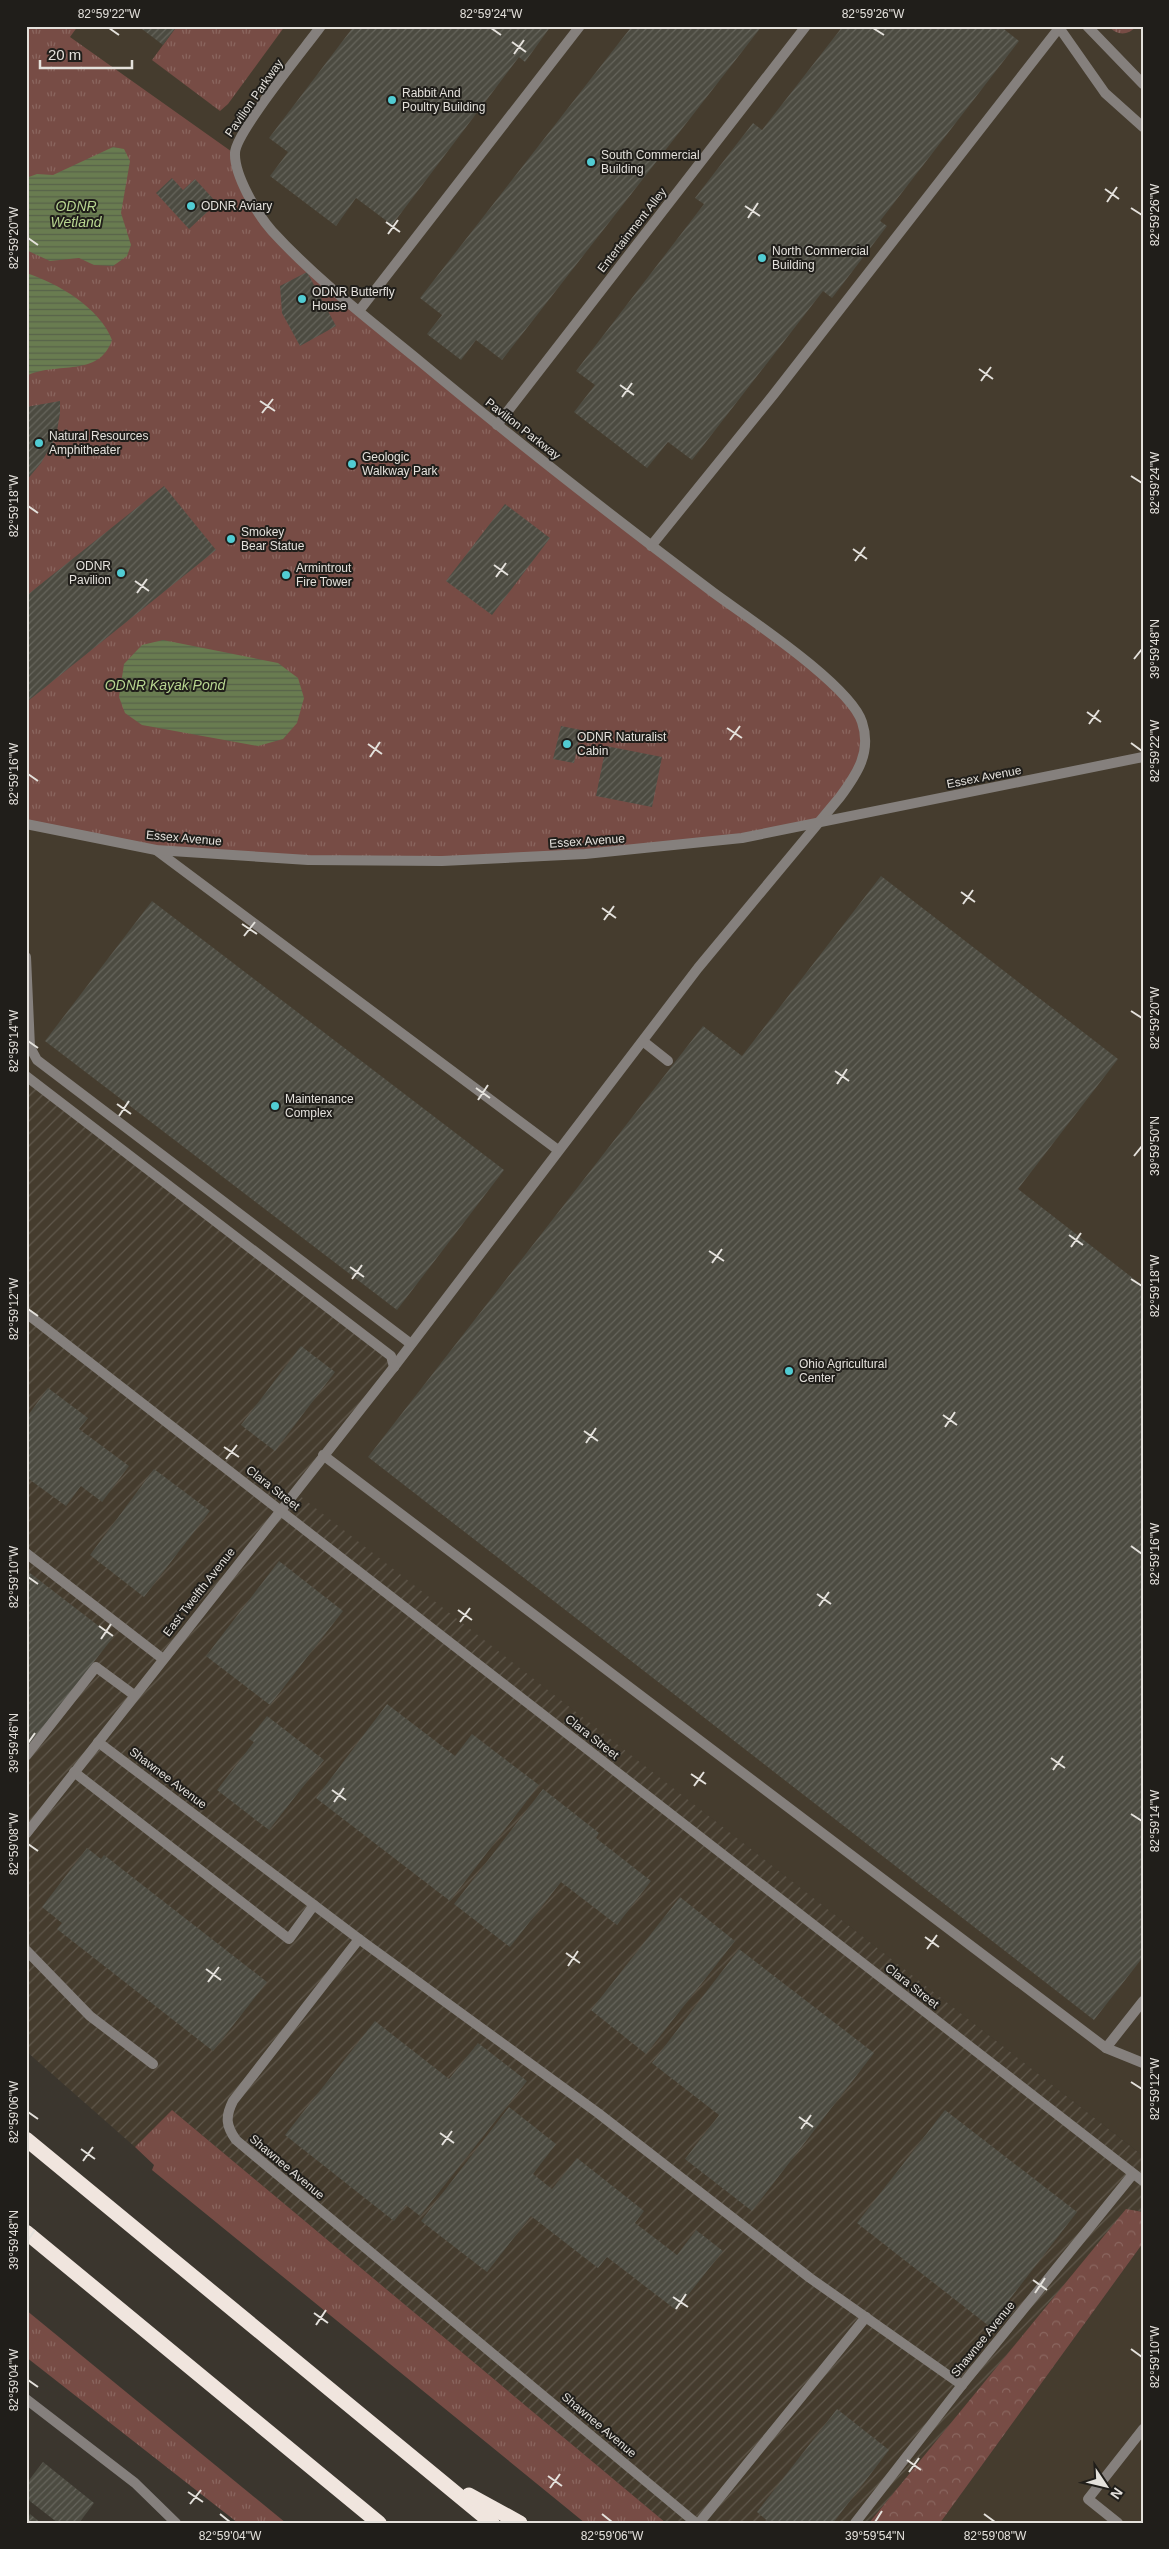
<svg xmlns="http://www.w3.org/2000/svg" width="1169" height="2549" font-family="Helvetica,sans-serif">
	<defs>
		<pattern id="industrial-furrows" width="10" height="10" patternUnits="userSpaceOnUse" patternTransform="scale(1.25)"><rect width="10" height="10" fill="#453c2e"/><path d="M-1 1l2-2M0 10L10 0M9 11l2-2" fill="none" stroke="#60584c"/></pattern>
		<pattern id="grass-tufts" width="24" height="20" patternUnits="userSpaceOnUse" patternTransform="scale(1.25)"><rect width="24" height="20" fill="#774c45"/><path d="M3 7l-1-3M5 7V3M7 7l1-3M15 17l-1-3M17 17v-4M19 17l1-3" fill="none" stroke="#8a665f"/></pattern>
		<pattern id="forest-crowns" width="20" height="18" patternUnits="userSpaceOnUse" patternTransform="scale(1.25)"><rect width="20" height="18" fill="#774c45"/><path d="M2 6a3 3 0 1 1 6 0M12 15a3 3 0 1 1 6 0" fill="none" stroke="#8a665f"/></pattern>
		<pattern id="water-rules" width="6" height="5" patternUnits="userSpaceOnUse" patternTransform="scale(1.25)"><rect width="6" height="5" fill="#697c50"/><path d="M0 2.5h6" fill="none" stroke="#58634a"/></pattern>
		<pattern id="building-hatch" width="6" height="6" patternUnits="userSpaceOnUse" patternTransform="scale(1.25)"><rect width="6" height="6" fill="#4c4b41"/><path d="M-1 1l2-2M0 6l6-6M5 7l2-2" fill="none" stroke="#66655c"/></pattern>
	</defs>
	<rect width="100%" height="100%" fill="#3b362e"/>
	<g fill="#453c2e">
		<polygon points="26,26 1143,26 1143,2156 294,1492 26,1072"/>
		<polygon points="1143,2243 1143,2523 940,2523"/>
	</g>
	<polygon fill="url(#industrial-furrows)" points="26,1072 400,1358 295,1492 1143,2156 1143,2212 1126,2210 869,2523 666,2523 172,2110 135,2147 26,2051"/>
	<g fill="url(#grass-tufts)">
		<polygon points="26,26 78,26 70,37 235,154 236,164 273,232 497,425 796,653 862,720 865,756 821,821 742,838 442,861 156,850 26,824"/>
		<polygon points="177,26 285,26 228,104 220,111 152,60"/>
		<path d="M1108,26H1137C1127,36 1118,36 1108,26Z"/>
		<polygon points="172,2110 666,2523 585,2523 152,2170 154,2165 135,2147"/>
		<polygon points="26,2310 286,2523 238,2523 26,2357"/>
	</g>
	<polygon fill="url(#forest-crowns)" points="1126,2209 1143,2212 1143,2243 940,2523 869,2523"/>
	<g fill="url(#water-rules)">
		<polygon points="113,147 124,149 130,161 121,213 131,245 127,256 113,266 94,265 79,258 50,261 26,250 26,178 37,174 53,175"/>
		<path d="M26,273C58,283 100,308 112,340C99,378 57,361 26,376Z"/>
		<polygon points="163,640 278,663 298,678 304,698 297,723 283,739 258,746 142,725 125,713 119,697 124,664 142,645"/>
	</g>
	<g fill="url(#building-hatch)">
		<polygon points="138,26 177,26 163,45"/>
		<polygon points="354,26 551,26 525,62 519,57 392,225 356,198 336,226 270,176 288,152 269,138"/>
		<polygon points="632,26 762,26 502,360 476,340 461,360 427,334 442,315 420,298"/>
		<polygon points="843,26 1000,26 1019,41 880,221 887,226 832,298 823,291 692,460 668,442 647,468 574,412 595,385 576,371 704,204 695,198 753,123 762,130"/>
		<polygon points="172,178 183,190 195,179 217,203 189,229 156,193"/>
		<polygon points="307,272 336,326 300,346 282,313 280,286"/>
		<polygon points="60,401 60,413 56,437 41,463 26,481 26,407"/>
		<polygon points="164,486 216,550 28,701 26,699 26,596"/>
		<polygon points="505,504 550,538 492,615 446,581"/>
		<polygon points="561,726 581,730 574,763 553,759"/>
		<polygon points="606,746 662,757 652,807 596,796"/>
		<polygon points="881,876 1118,1059 1018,1189 1143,1286 1143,1957 1094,2020 368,1457 703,1026 742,1056"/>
		<polygon points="152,901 504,1170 397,1310 45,1041"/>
		<polygon points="301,1346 335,1372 275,1451 241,1425"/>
		<polygon points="48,1388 88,1418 79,1429 129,1466 102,1502 81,1486 66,1506 26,1477 26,1418"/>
		<polygon points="154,1469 210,1511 144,1597 90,1555"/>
		<polygon points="279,1561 343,1611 270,1705 206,1656"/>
		<polygon points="26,1570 113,1637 26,1751"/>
		<polygon points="387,1704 455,1756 472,1734 539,1785 450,1901 316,1798"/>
		<polygon points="267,1716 324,1760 269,1830 217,1790 254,1742 249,1739"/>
		<polygon points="543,1789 599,1833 596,1838 651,1881 617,1925 561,1882 510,1947 454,1904"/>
		<polygon points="87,1848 101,1859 104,1855 267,1982 213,2051 57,1929 62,1923 42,1907"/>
		<polygon points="680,1897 735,1941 646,2054 591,2010"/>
		<polygon points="739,1949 874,2053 752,2211 685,2159 719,2115 652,2063"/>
		<polygon points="375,2021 449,2079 478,2043 527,2081 420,2216 406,2205 394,2221 285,2135"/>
		<polygon points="509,2107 556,2144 533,2174 552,2189 577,2158 644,2211 635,2223 677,2255 696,2230 723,2251 676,2310 607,2257 598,2268 531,2216 487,2272 421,2221"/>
		<polygon points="945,2110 1077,2212 989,2326 857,2223"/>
		<polygon points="837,2409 889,2450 833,2523 770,2523 757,2512"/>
		<polygon points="43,2462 94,2503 79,2523 58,2523 26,2498 26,2484"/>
		<polygon points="30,2514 41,2523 26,2523"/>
	</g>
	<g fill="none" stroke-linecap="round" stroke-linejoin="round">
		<g stroke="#85807d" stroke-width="10">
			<path d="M321,26C305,48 235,133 235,153C234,175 257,214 272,231C315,278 367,318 416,358C513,439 613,517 714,593C748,618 850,685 862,722C872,752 857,774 840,797L698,968L394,1367"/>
			<polyline points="1087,26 1143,84"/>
			<polyline points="359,311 580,26"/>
			<polyline points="497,425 806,26"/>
			<polyline points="651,546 774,394 1059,28"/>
			<polyline points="156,850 558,1150"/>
			<polyline points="26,957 30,1047 37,1060 411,1344"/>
			<polyline points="644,1042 668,1061"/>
			<polyline points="26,1076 391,1356 394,1367"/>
			<polyline points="323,1455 1106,2048 1143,2063"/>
			<polyline points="26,1553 163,1659"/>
			<polyline points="26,1756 96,1667 134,1695"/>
			<polyline points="74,1772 289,1939 314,1905"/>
			<polyline points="359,1939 598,2113 810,2278 962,2385"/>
			<polyline points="26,1950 90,2016 153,2064"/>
			<polyline points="1106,2048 1143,2001"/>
			<polyline points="26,2399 135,2483 176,2523"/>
			<polyline points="699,2523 866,2317"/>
			<polyline points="1118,2523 1088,2499 1143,2429"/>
		</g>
		<g stroke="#85807d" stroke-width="10">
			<polyline points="1058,26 1105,93 1143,127"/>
			<polyline points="26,824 156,850 308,860 442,861 585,854 742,838 1143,757"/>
			<polyline points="26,1313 1143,2181"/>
			<path d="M98,1742L359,1939L233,2101C225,2117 226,2126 236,2140L696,2523"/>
			<polyline points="26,1834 394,1367"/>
			<polyline points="855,2523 962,2385 1133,2174"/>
		</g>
		<g stroke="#f0e5de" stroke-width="15">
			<polyline points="26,2139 492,2523"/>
			<polyline points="26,2232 379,2523"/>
			<polyline points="469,2495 520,2523"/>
		</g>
	</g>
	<path fill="none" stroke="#e4e1dc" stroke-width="2" d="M109,28L119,35M491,28L501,35M873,28L884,35M512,42L526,52M514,54L524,40M1105,189L1119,199M1107,202L1117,187M745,206L760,216M1131,208L1142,215M748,218L758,203M386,222L400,232M388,234L398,220M28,238L38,245M979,369L993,379M981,381L991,367M620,385L634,395M622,397L632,383M260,401L275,411M262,413L273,399M1131,476L1142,483M28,506L38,513M853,549L867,559M855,561L865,547M494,565L508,575M496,577L506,563M135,581L149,591M137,593L147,579M1134,659L1142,649M1087,712L1101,722M1089,724L1099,710M727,728L742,738M730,740L740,726M1131,743L1142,751M368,744L382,754M370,757L380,742M28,774L38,781M961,892L975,902M963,904L973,890M602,908L616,918M604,920L614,906M242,924L257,934M244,936L255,922M1131,1011L1142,1018M28,1041L38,1048M835,1071L849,1081M837,1084L847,1069M476,1088L490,1098M478,1100L488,1085M117,1104L131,1114M119,1116L129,1101M1134,1156L1142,1146M1069,1235L1083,1245M1071,1247L1081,1233M709,1251L724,1261M712,1263L722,1249M350,1267L364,1277M352,1279L362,1265M1131,1279L1142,1286M28,1309L38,1316M943,1415L957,1425M945,1427L955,1412M584,1431L598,1441M586,1443L596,1428M224,1447L239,1457M226,1459L237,1445M1131,1546L1142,1554M28,1577L38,1584M817,1594L831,1604M819,1606L829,1592M458,1610L472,1620M460,1622L470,1608M99,1626L113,1636M101,1639L111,1624M28,1743L35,1733M1051,1758L1065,1768M1053,1770L1063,1756M691,1774L706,1784M694,1786L704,1772M332,1790L346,1800M334,1802L344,1788M1131,1814L1142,1821M28,1844L38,1851M925,1937L939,1947M927,1949L937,1935M566,1953L580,1963M568,1966L578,1951M206,1969L221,1980M208,1982L219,1967M1131,2082L1142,2089M28,2112L38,2119M799,2117L813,2127M801,2129L811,2115M440,2133L454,2143M442,2145L452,2131M81,2149L95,2159M83,2161L93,2147M28,2240L35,2230M1033,2280L1047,2290M1035,2293L1045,2278M673,2297L688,2307M676,2309L686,2294M314,2313L328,2323M316,2325L326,2310M1131,2349L1142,2357M28,2380L38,2387M907,2460L921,2470M909,2472L919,2458M548,2476L562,2486M550,2488L560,2474M188,2492L203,2502M190,2504L201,2490M220,2514L230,2522M602,2514L612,2522M984,2514L995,2522M875,2522L882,2511"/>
	<g fill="#51ccd3" stroke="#201e1a" stroke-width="2">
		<circle cx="392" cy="100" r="5"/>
		<circle cx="591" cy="162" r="5"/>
		<circle cx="191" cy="206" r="5"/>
		<circle cx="762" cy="258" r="5"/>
		<circle cx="302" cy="299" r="5"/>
		<circle cx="39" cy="443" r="5"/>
		<circle cx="352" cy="464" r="5"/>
		<circle cx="231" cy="539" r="5"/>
		<circle cx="121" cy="573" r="5"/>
		<circle cx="286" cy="575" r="5"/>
		<circle cx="567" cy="744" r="5"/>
		<circle cx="275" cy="1106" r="5"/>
		<circle cx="789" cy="1371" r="5"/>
	</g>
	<g text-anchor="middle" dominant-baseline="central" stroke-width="4" stroke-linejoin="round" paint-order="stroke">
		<g font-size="12" fill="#e4e1dc" stroke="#201e1a" text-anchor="start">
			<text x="402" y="93">Rabbit And<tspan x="402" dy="14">Poultry Building</tspan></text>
			<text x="601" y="155">South Commercial<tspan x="601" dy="14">Building</tspan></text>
			<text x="201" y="206">ODNR Aviary</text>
			<text x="772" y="251">North Commercial<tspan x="772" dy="14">Building</tspan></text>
			<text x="312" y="292">ODNR Butterfly<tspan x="312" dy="14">House</tspan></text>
			<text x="49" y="436">Natural Resources<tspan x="49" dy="14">Amphitheater</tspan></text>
			<text x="362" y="457">Geologic<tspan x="362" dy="14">Walkway Park</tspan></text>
			<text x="241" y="532">Smokey<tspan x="241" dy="14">Bear Statue</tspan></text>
			<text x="111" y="566" text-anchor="end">ODNR<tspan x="111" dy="14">Pavilion</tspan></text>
			<text x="296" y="568">Armintrout<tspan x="296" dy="14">Fire Tower</tspan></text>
			<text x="577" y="737">ODNR Naturalist<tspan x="577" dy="14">Cabin</tspan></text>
			<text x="285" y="1099">Maintenance<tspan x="285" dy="14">Complex</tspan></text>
			<text x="799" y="1364">Ohio Agricultural<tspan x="799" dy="14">Center</tspan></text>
		</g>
		<g font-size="12" fill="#e4e1dc" stroke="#201e1a">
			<text transform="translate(254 98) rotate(-55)">Pavilion Parkway</text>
			<text transform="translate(632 230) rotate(-52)">Entertainment Alley</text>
			<text transform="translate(523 429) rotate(38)">Pavilion Parkway</text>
			<text transform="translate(984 777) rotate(-11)">Essex Avenue</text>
			<text transform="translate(184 838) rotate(5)">Essex Avenue</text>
			<text transform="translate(587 841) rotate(-4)">Essex Avenue</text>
			<text transform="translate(273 1488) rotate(38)">Clara Street</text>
			<text transform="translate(199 1592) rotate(-52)">East Twelfth Avenue</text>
			<text transform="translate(592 1737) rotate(38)">Clara Street</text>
			<text transform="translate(168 1778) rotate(37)">Shawnee Avenue</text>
			<text transform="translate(912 1986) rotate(38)">Clara Street</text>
			<text transform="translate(287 2167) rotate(40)">Shawnee Avenue</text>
			<text transform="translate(983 2339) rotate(-51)">Shawnee Avenue</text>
			<text transform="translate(599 2425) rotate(40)">Shawnee Avenue</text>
		</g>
		<g font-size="14" font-style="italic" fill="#b8d691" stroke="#201e1a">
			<text x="76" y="206">ODNR<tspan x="76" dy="16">Wetland</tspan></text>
			<text x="165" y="685">ODNR Kayak Pond</text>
		</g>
	</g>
	<rect width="1169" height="2549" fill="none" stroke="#201e1a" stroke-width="55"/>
	<g transform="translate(1106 2486) rotate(125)" stroke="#201e1a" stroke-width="4" paint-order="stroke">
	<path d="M0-4L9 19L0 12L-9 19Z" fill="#e4e1dc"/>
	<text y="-8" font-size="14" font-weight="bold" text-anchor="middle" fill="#e4e1dc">N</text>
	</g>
	<path d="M40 60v8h92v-8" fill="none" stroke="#e4e1dc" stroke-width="2.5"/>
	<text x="48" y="60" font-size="15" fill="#e4e1dc" stroke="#201e1a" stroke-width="4" paint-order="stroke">20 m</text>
	<rect x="28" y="28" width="1114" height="2494" fill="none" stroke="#e4e1dc" stroke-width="2"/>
	<g font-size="12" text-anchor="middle" fill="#e4e1dc">
		<text x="109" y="18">82°59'22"W</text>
		<text x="491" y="18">82°59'24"W</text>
		<text x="873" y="18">82°59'26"W</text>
		<text transform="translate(1155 215) rotate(-90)" y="4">82°59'26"W</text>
		<text transform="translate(14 238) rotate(-90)" y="4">82°59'20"W</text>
		<text transform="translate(1155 483) rotate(-90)" y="4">82°59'24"W</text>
		<text transform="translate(14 506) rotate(-90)" y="4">82°59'18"W</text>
		<text transform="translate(1155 649) rotate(-90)" y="4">39°59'48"N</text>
		<text transform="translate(1155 751) rotate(-90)" y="4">82°59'22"W</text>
		<text transform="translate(14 774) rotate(-90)" y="4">82°59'16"W</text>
		<text transform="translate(1155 1018) rotate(-90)" y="4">82°59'20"W</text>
		<text transform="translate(14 1041) rotate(-90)" y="4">82°59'14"W</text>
		<text transform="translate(1155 1146) rotate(-90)" y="4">39°59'50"N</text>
		<text transform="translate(1155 1286) rotate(-90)" y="4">82°59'18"W</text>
		<text transform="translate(14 1309) rotate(-90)" y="4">82°59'12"W</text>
		<text transform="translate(1155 1554) rotate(-90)" y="4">82°59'16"W</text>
		<text transform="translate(14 1577) rotate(-90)" y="4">82°59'10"W</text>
		<text transform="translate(14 1743) rotate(-90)" y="4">39°59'46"N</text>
		<text transform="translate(1155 1821) rotate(-90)" y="4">82°59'14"W</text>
		<text transform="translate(14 1844) rotate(-90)" y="4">82°59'08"W</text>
		<text transform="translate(1155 2089) rotate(-90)" y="4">82°59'12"W</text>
		<text transform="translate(14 2112) rotate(-90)" y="4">82°59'06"W</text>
		<text transform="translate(14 2240) rotate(-90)" y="4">39°59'48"N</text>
		<text transform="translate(1155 2357) rotate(-90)" y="4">82°59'10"W</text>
		<text transform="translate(14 2380) rotate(-90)" y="4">82°59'04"W</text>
		<text x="230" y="2540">82°59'04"W</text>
		<text x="612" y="2540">82°59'06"W</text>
		<text x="875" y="2540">39°59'54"N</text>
		<text x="995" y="2540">82°59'08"W</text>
	</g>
</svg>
